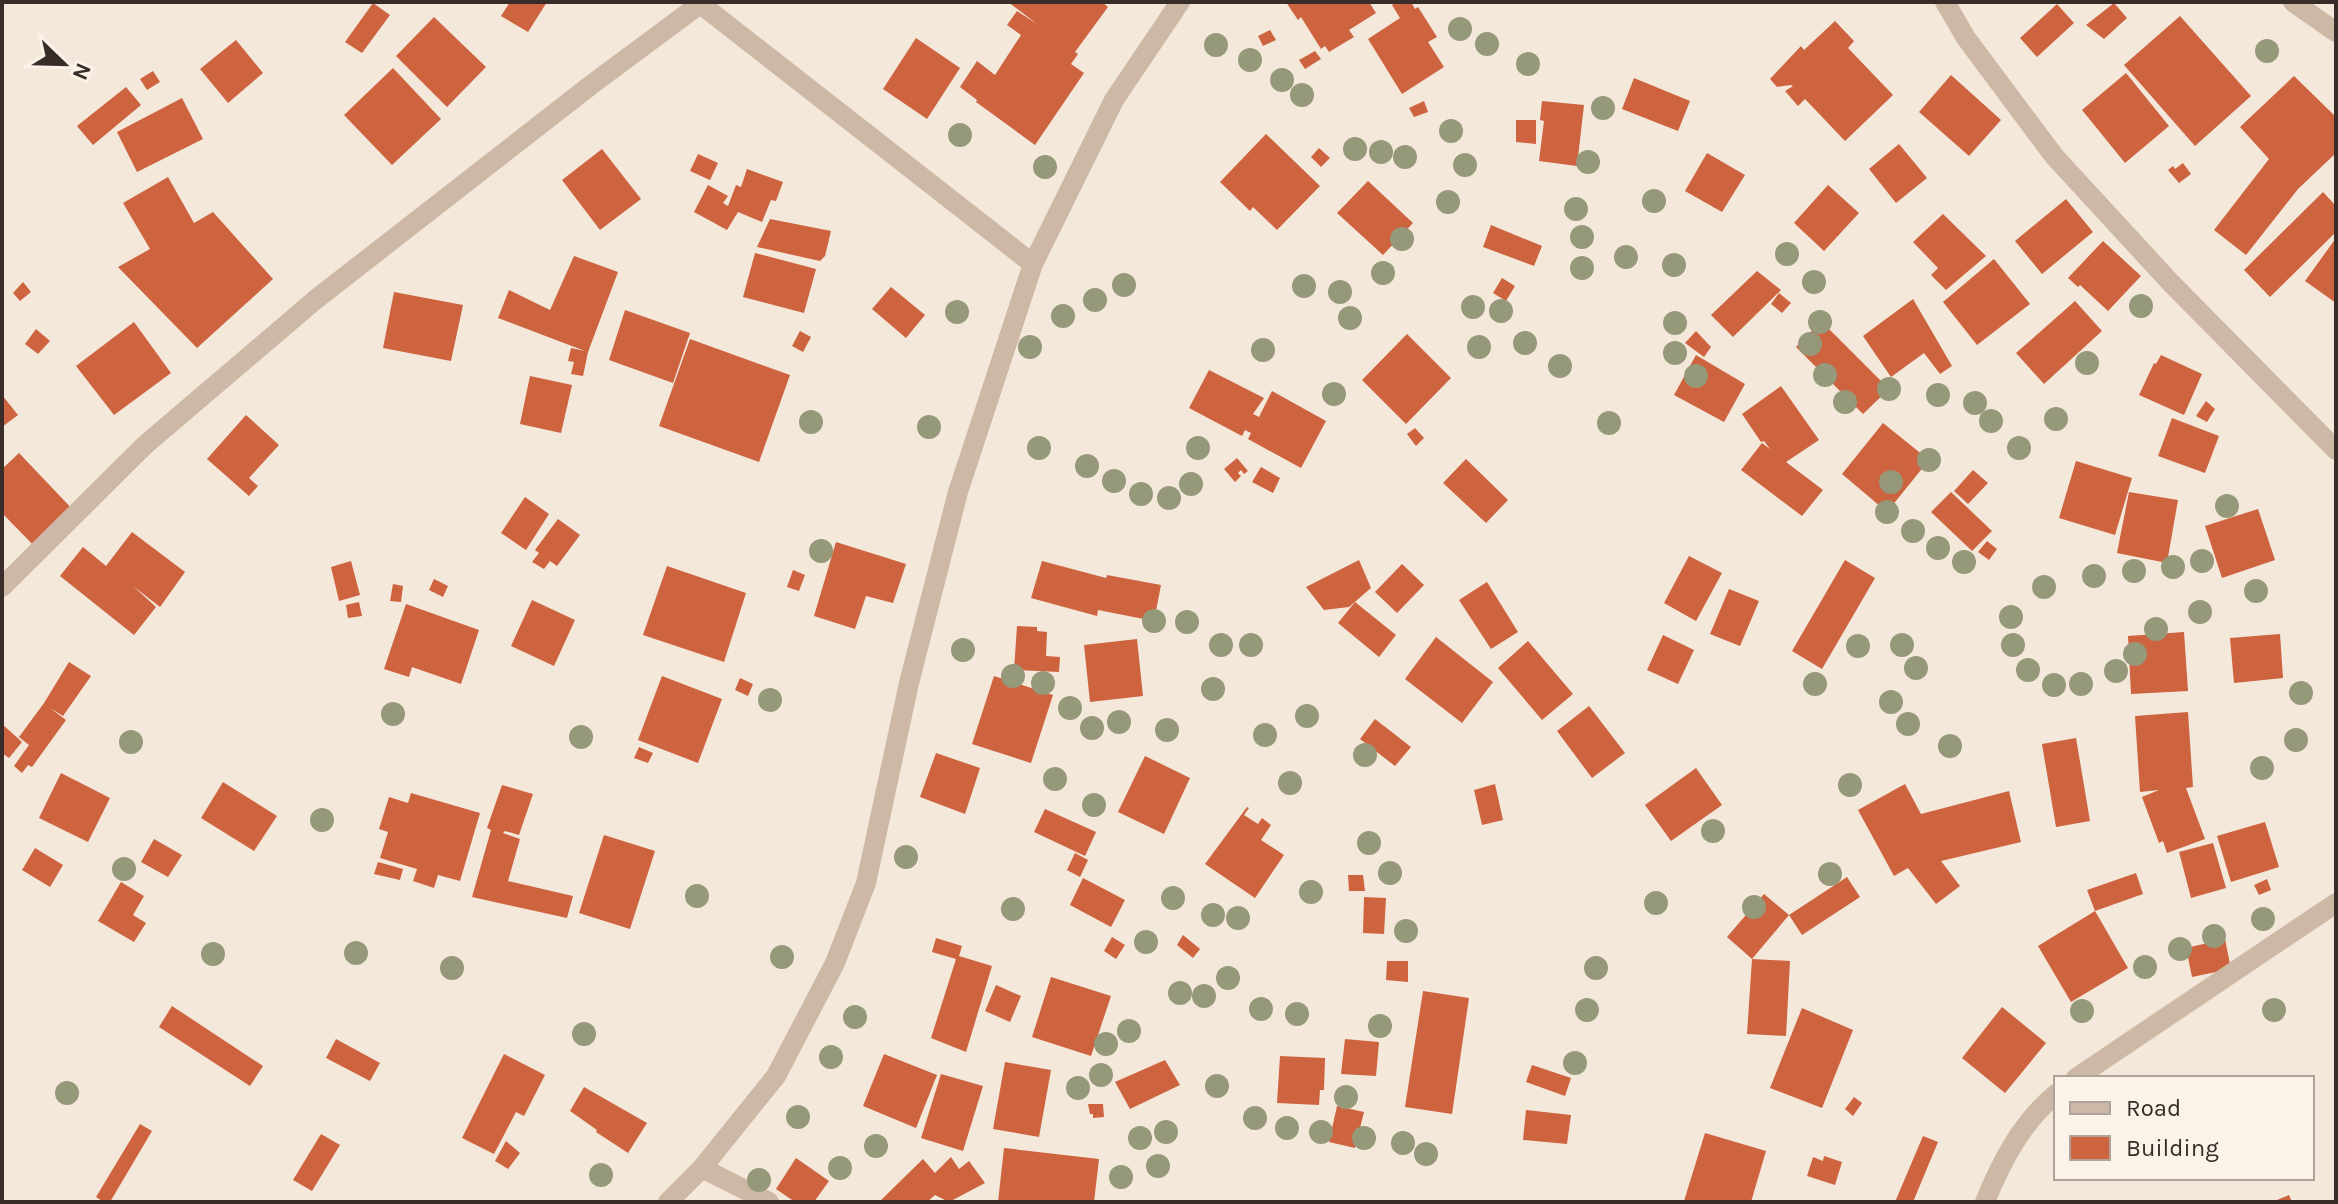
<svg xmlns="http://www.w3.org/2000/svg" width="2338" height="1204" font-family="Karla,sans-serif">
	<rect width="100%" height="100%" fill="#f4e8db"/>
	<g fill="#cd633f">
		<polygon points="510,2 547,2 528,32 501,16"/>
		<polygon points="1008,2 1102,2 1108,7 1075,52 1078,54 1071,64 1084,73 1035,145 976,102 977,100 960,87 977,61 995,75 1021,35 1007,25 1017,11 1037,24"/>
		<polygon points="1286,2 1369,2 1376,13 1349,30 1354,37 1329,52 1325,46 1321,49 1301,17 1298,20"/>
		<polygon points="1396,2 1411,2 1415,9 1418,7 1437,37 1428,42 1444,67 1402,94 1368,39 1400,18 1392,5"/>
		<polygon points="373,3 390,15 362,53 345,42"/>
		<polygon points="2114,3 2127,18 2104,39 2086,25"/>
		<polygon points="2057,4 2074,23 2037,57 2020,38"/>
		<polygon points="2180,16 2251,96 2195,146 2124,65"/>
		<polygon points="434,17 486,67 447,107 396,56"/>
		<polygon points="1835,21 1854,41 1848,48 1893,95 1845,141 1805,99 1798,106 1785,91 1793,86 1791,85 1777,87 1770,79 1801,46 1804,50"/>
		<polygon points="1270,30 1276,40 1263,46 1258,36"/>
		<polygon points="916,38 960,68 927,119 883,89"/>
		<polygon points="236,40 263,73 228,103 200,69"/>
		<polygon points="1315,51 1321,59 1305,69 1299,60"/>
		<polygon points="393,68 441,119 392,165 344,115"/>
		<polygon points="153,71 160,82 147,90 140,79"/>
		<polygon points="2126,73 2169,126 2125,163 2082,110"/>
		<polygon points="1951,75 2001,120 1969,156 1919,112"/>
		<polygon points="2294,76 2336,117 2336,153 2298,189 2246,255 2214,230 2269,159 2240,127"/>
		<polygon points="1634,78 1690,101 1678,131 1622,109"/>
		<polygon points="126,87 141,105 93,145 77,126"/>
		<polygon points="182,98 203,139 137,172 117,132"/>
		<polygon points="1424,101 1428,112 1414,117 1409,108"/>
		<polygon points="1542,101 1584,105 1577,166 1539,161 1544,121 1540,120"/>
		<polygon points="1516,120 1536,120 1536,144 1516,142"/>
		<polygon points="1266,134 1320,186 1277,230 1253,207 1250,211 1220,182"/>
		<polygon points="1899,144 1927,178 1896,203 1869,169"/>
		<polygon points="1319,148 1330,158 1321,167 1311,157"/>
		<polygon points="602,149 641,199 600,230 562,180"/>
		<polygon points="1707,153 1745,175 1722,212 1685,191"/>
		<polygon points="698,154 718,163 710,180 690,171"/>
		<polygon points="2183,163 2191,174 2179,183 2168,170 2173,166 2175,169"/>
		<polygon points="747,169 783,182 776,201 771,200 762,222 738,212 727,230 694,212 708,185 728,196 723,203 728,206 736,185 741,187"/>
		<polygon points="168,177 194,223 213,212 273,279 197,348 118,267 150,249 123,203"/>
		<polygon points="1368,181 1413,223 1383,255 1337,213"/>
		<polygon points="1828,185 1859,213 1824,251 1794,223"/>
		<polygon points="2323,192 2336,206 2336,232 2270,297 2244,270"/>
		<polygon points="2066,199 2093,232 2042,274 2015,241"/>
		<polygon points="1943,214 1986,256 1946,290 1931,275 1938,268 1913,242"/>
		<polygon points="770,219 831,231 825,256 820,261 757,247"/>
		<polygon points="1491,225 1542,246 1534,266 1483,247"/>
		<polygon points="2336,238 2336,303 2305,281"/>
		<polygon points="2103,241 2141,276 2108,311 2080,285 2078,287 2068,278"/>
		<polygon points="755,253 816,269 804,313 743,297"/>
		<polygon points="574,256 618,272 588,352 583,376 571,374 574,362 568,361 571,348 585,351 498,318 509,290 550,310"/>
		<polygon points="1994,259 2030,304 1977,345 1943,302"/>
		<polygon points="1757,271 1781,290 1733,337 1711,315"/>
		<polygon points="1502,278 1515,286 1506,301 1493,293"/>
		<polygon points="23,282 31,292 20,301 13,293"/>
		<polygon points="891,287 925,315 906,338 872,309"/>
		<polygon points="394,292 463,305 451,361 383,348"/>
		<polygon points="1779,293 1791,303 1782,313 1771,304"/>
		<polygon points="1913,299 1952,366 1940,374 1924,353 1891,377 1863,336"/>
		<polygon points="2075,301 2102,331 2044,384 2016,353"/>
		<polygon points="625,310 690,333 673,383 609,360"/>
		<polygon points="1821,321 1889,389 1863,414 1796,347"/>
		<polygon points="134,322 171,373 114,415 76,366"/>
		<polygon points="36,329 50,341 38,354 25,344"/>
		<polygon points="800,331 811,337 803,352 792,346"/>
		<polygon points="1696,331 1711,347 1704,357 1685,343"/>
		<polygon points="1407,334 1451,378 1406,424 1362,380"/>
		<polygon points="690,339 790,375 759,462 659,426"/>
		<polygon points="1696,355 1745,384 1724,422 1674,395"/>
		<polygon points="2161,355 2202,374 2184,415 2139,395 2154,363 2156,364"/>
		<polygon points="1209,370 1264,398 1253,414 1259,417 1272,391 1326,421 1301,468 1248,439 1251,433 1245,430 1242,436 1189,408"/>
		<polygon points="530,376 572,385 561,433 520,424"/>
		<polygon points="1781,386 1819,440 1786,462 1823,490 1802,516 1741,470 1762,443 1770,449 1764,441 1761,442 1742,414"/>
		<polygon points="2,395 18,415 2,427"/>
		<polygon points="2206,401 2215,409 2207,422 2196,416"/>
		<polygon points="246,415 279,445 249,478 258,486 249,496 207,459"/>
		<polygon points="2172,418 2219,436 2205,473 2158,456"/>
		<polygon points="1883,423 1929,460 1887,512 1842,474"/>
		<polygon points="1415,428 1424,438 1416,446 1407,434"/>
		<polygon points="19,453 77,514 40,552 2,513 2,469"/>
		<polygon points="1237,458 1248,471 1244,474 1241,470 1238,473 1241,476 1235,482 1224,469"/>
		<polygon points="1466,459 1508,500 1486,523 1443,483"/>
		<polygon points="2076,461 2132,478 2115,535 2059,518"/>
		<polygon points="1261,467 1280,478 1273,493 1252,482"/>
		<polygon points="1973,470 1988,483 1968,504 1954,491"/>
		<polygon points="1951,492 1992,531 1972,551 1931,512"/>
		<polygon points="2129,492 2178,500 2167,563 2117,553"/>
		<polygon points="525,497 549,514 526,550 501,533"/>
		<polygon points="2258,509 2275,560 2222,578 2205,526"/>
		<polygon points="558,519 580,535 557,566 550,561 544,569 532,562 539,553 535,550"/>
		<polygon points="132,532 185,572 160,607 133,586 156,607 134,635 60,576 83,547 106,566"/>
		<polygon points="1987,541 1997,549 1989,560 1978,552"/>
		<polygon points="836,542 906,564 893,603 866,596 855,629 814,616"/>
		<polygon points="1689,556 1722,573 1696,621 1664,603"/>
		<polygon points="1359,560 1371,588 1349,607 1324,610 1306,587"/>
		<polygon points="1845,560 1875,578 1822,669 1792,651"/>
		<polygon points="351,561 360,595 339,601 331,567"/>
		<polygon points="1042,561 1106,578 1107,575 1161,585 1154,621 1098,610 1097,616 1031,598"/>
		<polygon points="1402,564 1424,585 1397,613 1375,592"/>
		<polygon points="667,566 746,593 724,662 643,635"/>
		<polygon points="793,570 805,575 799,591 787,587"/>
		<polygon points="434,579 448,586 443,597 429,590"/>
		<polygon points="1487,582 1518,632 1491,649 1459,600"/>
		<polygon points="393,584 403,586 401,602 390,601"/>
		<polygon points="1729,589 1759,601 1740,646 1710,634"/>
		<polygon points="532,600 575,620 554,666 511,646"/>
		<polygon points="359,602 362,616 348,618 346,605"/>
		<polygon points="1355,602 1396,635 1379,657 1338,623"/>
		<polygon points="406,604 479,630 461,684 412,667 409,677 384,669"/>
		<polygon points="1017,626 1037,627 1037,631 1047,632 1046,656 1060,657 1059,672 1014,670"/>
		<polygon points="2184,632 2188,691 2131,694 2128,636"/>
		<polygon points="2280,634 2283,678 2234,683 2230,638"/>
		<polygon points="1663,635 1694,650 1678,684 1647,670"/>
		<polygon points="1436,637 1493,682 1462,723 1405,679"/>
		<polygon points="1137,639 1143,696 1090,702 1084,645"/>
		<polygon points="1528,641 1573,694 1542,720 1498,668"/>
		<polygon points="69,662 91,676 63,716 50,708 66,720 32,767 28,765 22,773 14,766 29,745 19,737 44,703"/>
		<polygon points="662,676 722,699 698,763 638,740"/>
		<polygon points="994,676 1053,695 1031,763 972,744"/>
		<polygon points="740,678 753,684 748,696 735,690"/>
		<polygon points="1589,706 1625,753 1592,778 1557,731"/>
		<polygon points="2188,712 2193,787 2186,788 2205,839 2167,853 2163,841 2159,843 2142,797 2159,790 2140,792 2135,716"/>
		<polygon points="1375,719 1411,747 1395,766 1360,739"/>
		<polygon points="2,724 22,742 9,758 2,753"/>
		<polygon points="2076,738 2090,821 2056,827 2042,744"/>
		<polygon points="639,747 653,753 648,763 634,758"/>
		<polygon points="936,753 980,768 965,814 920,797"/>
		<polygon points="1145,756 1190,778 1164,834 1118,812"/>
		<polygon points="1696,768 1722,805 1671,841 1645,805"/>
		<polygon points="61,773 110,798 88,842 39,818"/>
		<polygon points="223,782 277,816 254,851 201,818"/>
		<polygon points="1495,784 1503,820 1482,825 1474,790"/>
		<polygon points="1905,784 1921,814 2009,791 2021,842 1941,861 1960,886 1936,904 1908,868 1894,876 1858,810"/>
		<polygon points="502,785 533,794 519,835 505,831 503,833 520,839 508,881 573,896 567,918 472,897 491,830 487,828"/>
		<polygon points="411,793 480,813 460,881 438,875 434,888 413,881 417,869 380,858 388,832 379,829 389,797 408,803"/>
		<polygon points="1247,807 1249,808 1244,815 1258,824 1262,818 1271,825 1261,840 1284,855 1255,898 1205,864"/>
		<polygon points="1045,809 1096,832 1085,856 1034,832"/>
		<polygon points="2265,822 2279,867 2231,882 2217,836"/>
		<polygon points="604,835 655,851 630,929 579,913"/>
		<polygon points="154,839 182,855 168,877 141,862"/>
		<polygon points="2213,843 2226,888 2191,898 2179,852"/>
		<polygon points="35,848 63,865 50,887 22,870"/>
		<polygon points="1075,853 1088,860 1080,877 1067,870"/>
		<polygon points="378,862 403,869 400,880 374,874"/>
		<polygon points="2136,873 2143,894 2095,911 2128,968 2071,1002 2038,946 2095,911 2087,890"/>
		<polygon points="1348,875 1363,875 1365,891 1349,891"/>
		<polygon points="1847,877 1860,897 1802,935 1789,915 1752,959 1727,937 1764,894 1789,915"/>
		<polygon points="1083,878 1125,900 1111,927 1070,905"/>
		<polygon points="2267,879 2271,890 2259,895 2254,885"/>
		<polygon points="121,882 144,896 133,915 146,923 134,942 98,921"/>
		<polygon points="1364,897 1386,898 1384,934 1363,933"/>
		<polygon points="1183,935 1200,949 1193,958 1177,945"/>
		<polygon points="1112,937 1125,945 1116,959 1104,951"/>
		<polygon points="936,938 962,946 959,956 992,966 966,1052 931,1038 956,959 932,952"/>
		<polygon points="2225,939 2231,969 2192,977 2186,948"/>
		<polygon points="1752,959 1790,961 1786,1036 1747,1034"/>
		<polygon points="1387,961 1408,961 1408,982 1386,980"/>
		<polygon points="1051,977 1111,996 1091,1056 1032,1037"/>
		<polygon points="996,985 1021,996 1010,1022 985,1011"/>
		<polygon points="1423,991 1469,998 1452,1114 1405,1107"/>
		<polygon points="172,1006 263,1066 250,1086 159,1027"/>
		<polygon points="2002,1007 2046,1043 2005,1093 1962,1058"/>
		<polygon points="1802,1008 1853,1030 1822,1108 1770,1088"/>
		<polygon points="336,1039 380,1063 370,1081 326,1058"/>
		<polygon points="1345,1039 1379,1042 1376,1076 1341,1074"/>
		<polygon points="504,1054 545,1075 524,1116 516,1112 494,1154 462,1138"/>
		<polygon points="884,1054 937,1075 916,1128 863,1106"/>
		<polygon points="1280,1056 1325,1058 1324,1090 1320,1090 1319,1105 1277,1103"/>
		<polygon points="1165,1060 1180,1085 1130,1109 1115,1082"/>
		<polygon points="1005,1062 1051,1070 1039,1137 993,1129"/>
		<polygon points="1532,1065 1571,1078 1565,1096 1526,1082"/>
		<polygon points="941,1074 983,1086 963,1151 921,1138"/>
		<polygon points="584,1087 647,1123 628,1153 596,1132 597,1130 570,1111"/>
		<polygon points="1854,1097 1862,1103 1853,1116 1845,1109"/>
		<polygon points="1088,1104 1103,1104 1104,1117 1093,1118 1093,1114 1090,1114"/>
		<polygon points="1337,1106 1364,1112 1355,1148 1329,1142"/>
		<polygon points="1526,1110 1571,1115 1567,1144 1523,1140"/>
		<polygon points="140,1124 152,1131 110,1202 104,1202 96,1197"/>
		<polygon points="1705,1133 1766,1151 1751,1202 1684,1201"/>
		<polygon points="321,1134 340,1145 312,1191 293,1180"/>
		<polygon points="1923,1136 1938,1142 1913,1202 1895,1202"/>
		<polygon points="506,1141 520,1153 508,1169 495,1161"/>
		<polygon points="1004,1148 1099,1159 1094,1202 998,1202"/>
		<polygon points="1824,1156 1842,1162 1835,1185 1807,1176 1813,1157 1823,1161"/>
		<polygon points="951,1157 959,1169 969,1161 985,1183 949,1202 935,1195 927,1202 879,1202 923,1159 935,1173"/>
		<polygon points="796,1158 829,1181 814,1202 795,1202 776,1189"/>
		<polygon points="2289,1195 2292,1202 2272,1202"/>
	</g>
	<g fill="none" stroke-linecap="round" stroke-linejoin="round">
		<g stroke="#cdb8a6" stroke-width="20">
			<polyline points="698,2 1033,264"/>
			<polyline points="1945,2 1966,38 2054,156 2170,282 2336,450"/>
			<polyline points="2293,2 2336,32"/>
			<polyline points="2,587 145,445 315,300 591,85 700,4"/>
			<polyline points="2076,1078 2336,903"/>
			<polyline points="702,1168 769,1202"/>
			<polyline points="668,1202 702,1168 776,1076 835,963 866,883 909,683 958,492 1033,264 1114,100 1180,2"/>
			<path d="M1985,1202C2001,1162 2022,1122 2056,1094"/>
		</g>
	</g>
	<g fill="#95997a">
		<circle cx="1460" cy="29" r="12"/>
		<circle cx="1487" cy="44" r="12"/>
		<circle cx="1216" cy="45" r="12"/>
		<circle cx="2267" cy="51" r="12"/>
		<circle cx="1250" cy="60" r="12"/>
		<circle cx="1528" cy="64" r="12"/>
		<circle cx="1282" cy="80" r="12"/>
		<circle cx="1302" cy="95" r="12"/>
		<circle cx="1603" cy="108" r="12"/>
		<circle cx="1451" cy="131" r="12"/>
		<circle cx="960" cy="135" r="12"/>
		<circle cx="1355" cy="149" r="12"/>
		<circle cx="1381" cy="152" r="12"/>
		<circle cx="1405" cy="157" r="12"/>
		<circle cx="1588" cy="162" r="12"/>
		<circle cx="1465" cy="165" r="12"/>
		<circle cx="1045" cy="167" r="12"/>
		<circle cx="1654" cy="201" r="12"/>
		<circle cx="1448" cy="202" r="12"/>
		<circle cx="1576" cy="209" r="12"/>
		<circle cx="1582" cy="237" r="12"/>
		<circle cx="1402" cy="239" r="12"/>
		<circle cx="1787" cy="254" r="12"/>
		<circle cx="1626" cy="257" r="12"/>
		<circle cx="1674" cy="265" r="12"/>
		<circle cx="1582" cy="268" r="12"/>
		<circle cx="1383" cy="273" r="12"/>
		<circle cx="1814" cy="282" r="12"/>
		<circle cx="1124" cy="285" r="12"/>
		<circle cx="1304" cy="286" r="12"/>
		<circle cx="1340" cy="292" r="12"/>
		<circle cx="1095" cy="300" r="12"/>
		<circle cx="2141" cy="306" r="12"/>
		<circle cx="1473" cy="307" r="12"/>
		<circle cx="1501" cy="311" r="12"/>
		<circle cx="957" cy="312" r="12"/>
		<circle cx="1063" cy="316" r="12"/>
		<circle cx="1350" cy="318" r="12"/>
		<circle cx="1820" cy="322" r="12"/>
		<circle cx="1675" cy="323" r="12"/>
		<circle cx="1525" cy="343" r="12"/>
		<circle cx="1810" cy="344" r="12"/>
		<circle cx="1030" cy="347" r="12"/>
		<circle cx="1479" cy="347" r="12"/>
		<circle cx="1263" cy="350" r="12"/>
		<circle cx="1675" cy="353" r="12"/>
		<circle cx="2087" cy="363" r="12"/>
		<circle cx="1560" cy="366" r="12"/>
		<circle cx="1825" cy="375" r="12"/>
		<circle cx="1696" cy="376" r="12"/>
		<circle cx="1889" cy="389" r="12"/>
		<circle cx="1334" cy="394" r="12"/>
		<circle cx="1938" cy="395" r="12"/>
		<circle cx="1845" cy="402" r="12"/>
		<circle cx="1975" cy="403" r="12"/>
		<circle cx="2056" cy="419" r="12"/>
		<circle cx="1991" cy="421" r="12"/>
		<circle cx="811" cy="422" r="12"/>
		<circle cx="1609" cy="423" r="12"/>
		<circle cx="929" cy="427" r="12"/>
		<circle cx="1039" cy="448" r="12"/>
		<circle cx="1198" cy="448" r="12"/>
		<circle cx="2019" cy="448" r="12"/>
		<circle cx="1929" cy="460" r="12"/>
		<circle cx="1087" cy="466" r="12"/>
		<circle cx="1114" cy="481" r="12"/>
		<circle cx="1891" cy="482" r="12"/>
		<circle cx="1191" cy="484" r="12"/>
		<circle cx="1141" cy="494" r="12"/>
		<circle cx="1169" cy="498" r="12"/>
		<circle cx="2227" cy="506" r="12"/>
		<circle cx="1887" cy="512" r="12"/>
		<circle cx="1913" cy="531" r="12"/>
		<circle cx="1938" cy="548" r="12"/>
		<circle cx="821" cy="551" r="12"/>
		<circle cx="2202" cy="561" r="12"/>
		<circle cx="1964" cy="562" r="12"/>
		<circle cx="2173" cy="567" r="12"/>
		<circle cx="2134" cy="571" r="12"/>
		<circle cx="2094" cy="576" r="12"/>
		<circle cx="2044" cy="587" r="12"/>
		<circle cx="2256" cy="591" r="12"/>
		<circle cx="2200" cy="612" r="12"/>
		<circle cx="2011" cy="617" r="12"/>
		<circle cx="1154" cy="621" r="12"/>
		<circle cx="1187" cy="622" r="12"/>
		<circle cx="2156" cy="629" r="12"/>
		<circle cx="1221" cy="645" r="12"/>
		<circle cx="1251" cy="645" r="12"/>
		<circle cx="1902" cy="645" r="12"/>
		<circle cx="2013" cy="645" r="12"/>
		<circle cx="1858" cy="646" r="12"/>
		<circle cx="963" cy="650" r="12"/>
		<circle cx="2135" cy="654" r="12"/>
		<circle cx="1916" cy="668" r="12"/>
		<circle cx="2028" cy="670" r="12"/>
		<circle cx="2116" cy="671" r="12"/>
		<circle cx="1013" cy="676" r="12"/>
		<circle cx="1043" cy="683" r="12"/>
		<circle cx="1815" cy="684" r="12"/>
		<circle cx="2081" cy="684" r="12"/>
		<circle cx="2054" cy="685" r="12"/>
		<circle cx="1213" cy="689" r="12"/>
		<circle cx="2301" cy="693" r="12"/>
		<circle cx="770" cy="700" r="12"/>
		<circle cx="1891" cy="702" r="12"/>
		<circle cx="1070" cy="708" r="12"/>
		<circle cx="393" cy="714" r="12"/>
		<circle cx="1307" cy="716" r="12"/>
		<circle cx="1119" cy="722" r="12"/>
		<circle cx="1908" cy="724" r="12"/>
		<circle cx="1092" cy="728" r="12"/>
		<circle cx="1167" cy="730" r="12"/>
		<circle cx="1265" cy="735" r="12"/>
		<circle cx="581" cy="737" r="12"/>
		<circle cx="2296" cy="740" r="12"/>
		<circle cx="131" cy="742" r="12"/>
		<circle cx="1950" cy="746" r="12"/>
		<circle cx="1365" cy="755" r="12"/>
		<circle cx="2262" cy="768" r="12"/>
		<circle cx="1055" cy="779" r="12"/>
		<circle cx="1290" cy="783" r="12"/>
		<circle cx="1850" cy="785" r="12"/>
		<circle cx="1094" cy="805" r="12"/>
		<circle cx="322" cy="820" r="12"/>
		<circle cx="1713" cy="831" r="12"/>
		<circle cx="1369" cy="843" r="12"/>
		<circle cx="906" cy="857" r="12"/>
		<circle cx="124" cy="869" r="12"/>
		<circle cx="1390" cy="873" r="12"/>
		<circle cx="1830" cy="874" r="12"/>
		<circle cx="1311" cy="892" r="12"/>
		<circle cx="697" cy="896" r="12"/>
		<circle cx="1173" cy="898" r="12"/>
		<circle cx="1656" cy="903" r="12"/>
		<circle cx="1754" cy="907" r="12"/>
		<circle cx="1013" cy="909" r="12"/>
		<circle cx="1213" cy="915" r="12"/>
		<circle cx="1238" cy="918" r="12"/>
		<circle cx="2263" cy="919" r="12"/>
		<circle cx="1406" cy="931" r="12"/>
		<circle cx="2214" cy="936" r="12"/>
		<circle cx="1146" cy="942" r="12"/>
		<circle cx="2180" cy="949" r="12"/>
		<circle cx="356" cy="953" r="12"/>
		<circle cx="213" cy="954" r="12"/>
		<circle cx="782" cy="957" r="12"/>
		<circle cx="2145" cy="967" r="12"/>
		<circle cx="452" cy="968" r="12"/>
		<circle cx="1596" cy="968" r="12"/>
		<circle cx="1228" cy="978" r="12"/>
		<circle cx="1180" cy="993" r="12"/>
		<circle cx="1204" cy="996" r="12"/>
		<circle cx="1261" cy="1009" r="12"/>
		<circle cx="1587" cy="1010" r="12"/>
		<circle cx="2274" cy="1010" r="12"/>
		<circle cx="2082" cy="1011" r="12"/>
		<circle cx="1297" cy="1014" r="12"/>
		<circle cx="855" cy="1017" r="12"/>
		<circle cx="1380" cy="1026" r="12"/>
		<circle cx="1129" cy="1031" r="12"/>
		<circle cx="584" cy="1034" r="12"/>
		<circle cx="1106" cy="1044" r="12"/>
		<circle cx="831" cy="1057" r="12"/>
		<circle cx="1575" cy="1063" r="12"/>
		<circle cx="1101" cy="1075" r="12"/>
		<circle cx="1217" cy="1086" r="12"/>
		<circle cx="1078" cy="1088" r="12"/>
		<circle cx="67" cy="1093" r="12"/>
		<circle cx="1346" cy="1097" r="12"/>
		<circle cx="798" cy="1117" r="12"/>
		<circle cx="1255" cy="1118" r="12"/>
		<circle cx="1287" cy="1128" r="12"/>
		<circle cx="1166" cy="1132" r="12"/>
		<circle cx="1321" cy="1132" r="12"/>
		<circle cx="1140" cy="1138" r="12"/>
		<circle cx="1364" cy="1138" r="12"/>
		<circle cx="1403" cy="1143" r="12"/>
		<circle cx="876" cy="1146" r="12"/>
		<circle cx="1426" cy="1154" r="12"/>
		<circle cx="1158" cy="1166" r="12"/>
		<circle cx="840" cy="1168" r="12"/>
		<circle cx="601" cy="1175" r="12"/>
		<circle cx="1121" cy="1177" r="12"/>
		<circle cx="759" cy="1180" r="12"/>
	</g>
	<rect width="2338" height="1204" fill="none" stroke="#382d28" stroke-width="8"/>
	<rect x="2054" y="1076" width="260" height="104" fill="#fbf2e8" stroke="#ada39b" stroke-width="2"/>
	<rect x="2070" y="1102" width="40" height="12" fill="#cdb8a6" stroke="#ada39b" stroke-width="2"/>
	<text x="2126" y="1116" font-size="24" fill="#382d28">Road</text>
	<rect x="2070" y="1136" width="40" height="24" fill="#cd633f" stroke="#ada39b" stroke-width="2"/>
	<text x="2126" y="1156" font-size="24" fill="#382d28">Building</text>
	<g transform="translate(64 64) rotate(113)" stroke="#fbf2e8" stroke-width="6" paint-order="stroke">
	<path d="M0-6L14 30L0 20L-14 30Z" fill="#382d28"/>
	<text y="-12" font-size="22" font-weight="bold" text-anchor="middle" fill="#382d28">N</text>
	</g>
</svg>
